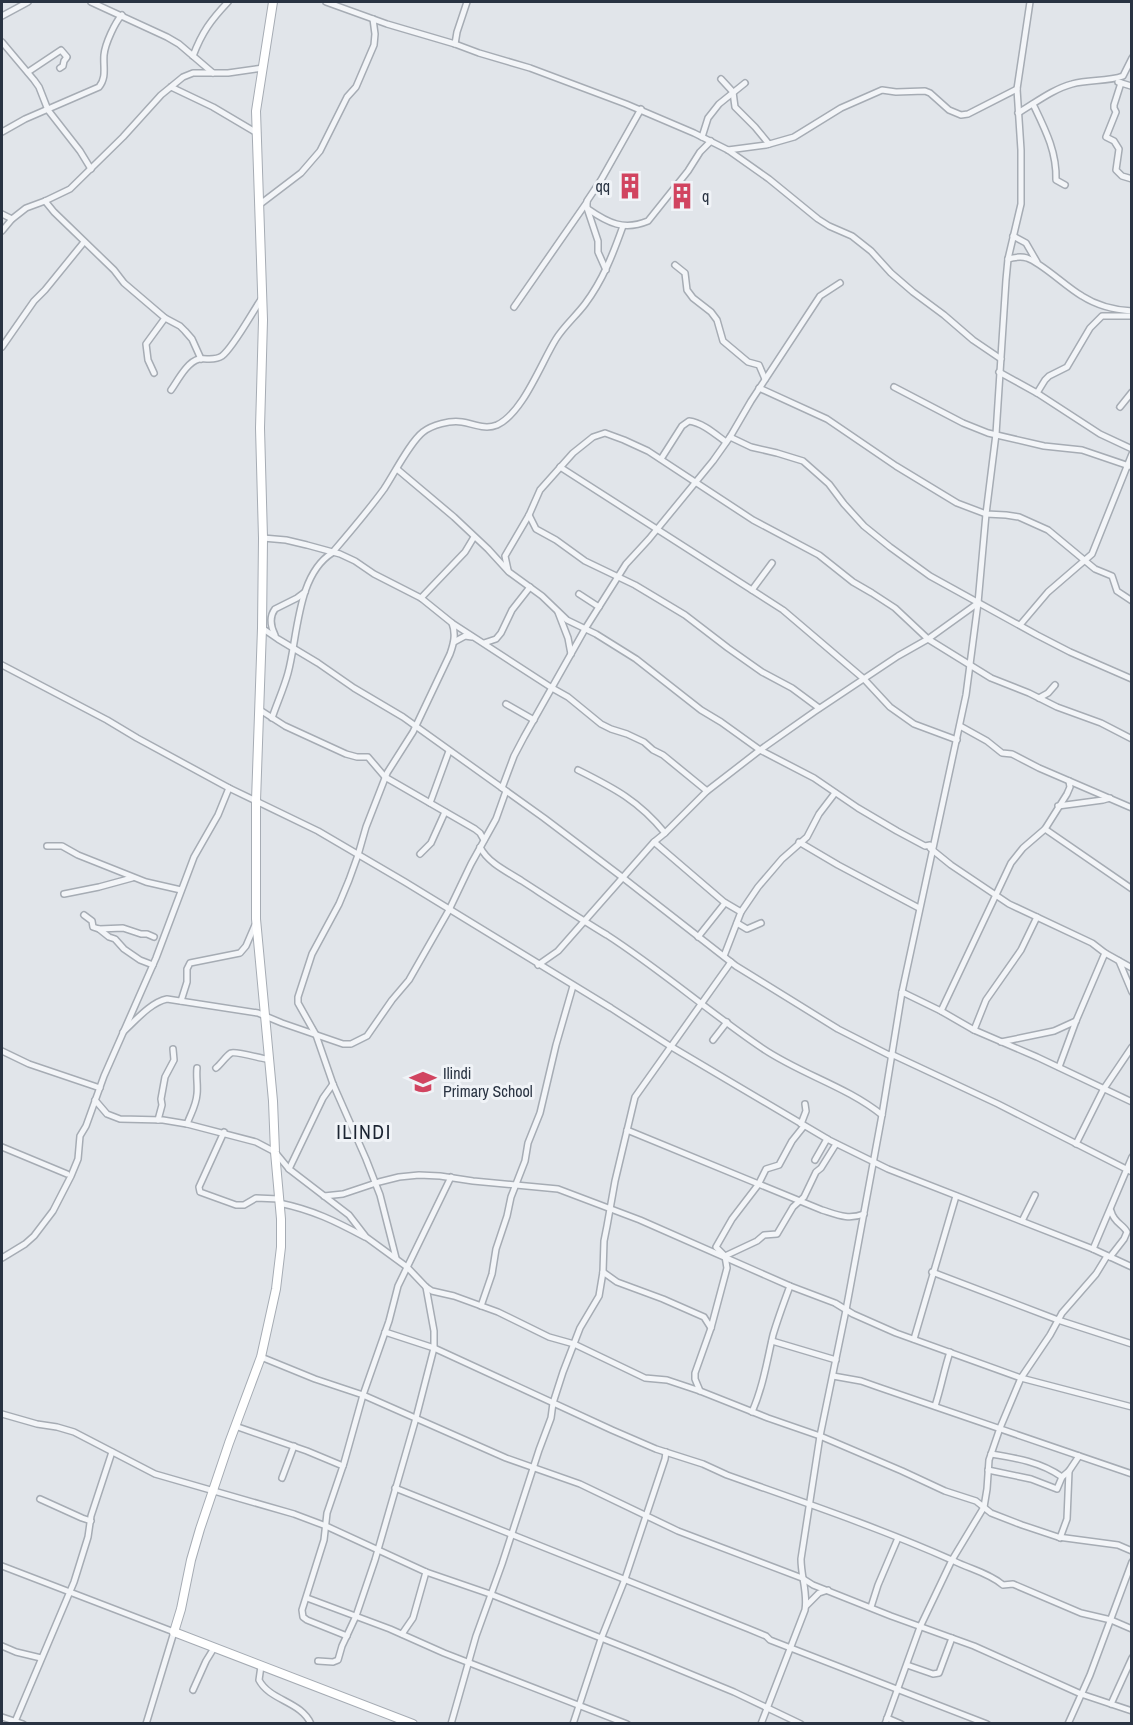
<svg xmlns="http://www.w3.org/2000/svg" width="1133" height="1725" font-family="'Archivo Narrow',sans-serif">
	<rect width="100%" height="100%" fill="#e1e5ea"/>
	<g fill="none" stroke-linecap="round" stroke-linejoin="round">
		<g stroke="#a6acb4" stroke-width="8">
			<g id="street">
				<polyline points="91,2 167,37 179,44 213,73"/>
				<polyline points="326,2 387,24 455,44 479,53 530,68 626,104 694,133 728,150 769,179 818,219 829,226 852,236 871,251 891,273 913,292 944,315 973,340 1001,359"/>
				<polyline points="2,16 28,2"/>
				<polyline points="2,42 34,80 39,87 48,110 80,151 91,169"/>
				<polyline points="455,44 457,32 467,2"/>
				<path d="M193,56C202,32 211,20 228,2"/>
				<polyline points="28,72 61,50 67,57 64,61 63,66 60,68"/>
				<polyline points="721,79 733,92 735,107 755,127 769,144"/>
				<polyline points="1118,82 1131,86"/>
				<polyline points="1121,83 1114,105 1114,108 1116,112 1106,137 1114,141 1119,149 1116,170 1122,176 1132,179"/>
				<polyline points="171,87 213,107 257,133"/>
				<path d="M1033,104C1045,129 1057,152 1056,180L1065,185"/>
				<path d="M1018,113C1035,103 1053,89 1072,84C1089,79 1107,82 1123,76L1132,58"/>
				<path d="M2,132L25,119L99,87C107,77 103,67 104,55C105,44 115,22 122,15"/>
				<polyline points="702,137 708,118 719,104 745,83"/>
				<polyline points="728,150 766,145 794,137 841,108 882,90 896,92 925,91 930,93 949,110 961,115 968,114 1017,89"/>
				<polyline points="45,201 54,212 114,270 124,283 165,318 180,326 185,331 192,339 201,359"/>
				<polyline points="259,205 301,173 320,151 347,97 356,87 374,45 375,34 373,19"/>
				<path d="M588,209C608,223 624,231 648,221L688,171L700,152L711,141"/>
				<polyline points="2,214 12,219"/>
				<polyline points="2,231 12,219 26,208 45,201 70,189 123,137 161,95 183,77 193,73 228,73 263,68"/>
				<polyline points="1013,236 1026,243 1037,262"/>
				<path d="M1008,259C1015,257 1020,256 1027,258C1042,263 1066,287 1082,296C1096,305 1115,310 1132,311"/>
				<polyline points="675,265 685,273 687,290 693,298 711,312 717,320 723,341 748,362 759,365 765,379"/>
				<polyline points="606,270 598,252 598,241 587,208 587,201 601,180 641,109"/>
				<polyline points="514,307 587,202"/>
				<polyline points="2,347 34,301 45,290 84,242"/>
				<polyline points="999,372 1037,393 1100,434 1132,449"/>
				<polyline points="154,373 148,360 146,344 165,318"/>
				<polyline points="894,387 963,423 988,433 1044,446 1082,450 1132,467"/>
				<polyline points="759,388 827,419 896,466 957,503 986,514 1006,515 1019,517 1048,530 1095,569 1112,576 1117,591 1132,601"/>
				<path d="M171,390C178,380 187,362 199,359C207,358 215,361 222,356C233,348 253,311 262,298"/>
				<polyline points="1037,393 1045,380 1049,376 1067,367 1090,328 1102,316 1132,316"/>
				<polyline points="1120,407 1132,392"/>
				<polyline points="730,437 751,447 777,453 803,461 829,484 844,504 864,526 890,547 930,576 1037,635 1070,652 1132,679"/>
				<path d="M661,459L682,426L689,421C703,423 715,434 726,442"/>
				<polyline points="560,467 783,610 864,679 890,707 914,724 957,740"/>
				<polyline points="397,469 454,517 488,549 509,572 542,596 567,620 596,634 636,659 701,710 721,722 760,750 814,778 858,808 897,831 925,846 930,845 930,848 951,865 1009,904 1092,943 1105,953 1132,968"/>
				<polyline points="529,515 536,529 556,540 585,561 635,585 685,615 728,648 762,672 792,688 819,708"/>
				<polyline points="263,538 286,540 307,545 340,554 355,561 374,574 421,598 452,623 552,688 568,697 601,724 611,729 627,734 644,742 653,750 663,755 707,791"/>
				<polyline points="508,570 505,556 529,515 540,490 573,453 593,437 605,433 624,440 648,451 753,520 819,555 853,582 872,593 895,608 928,639 991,678 1029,693 1057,707 1101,723 1132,739"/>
				<polyline points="752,590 772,563"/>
				<polyline points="579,594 599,607"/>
				<polyline points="421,598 465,552 474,537"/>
				<polyline points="558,612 568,638 571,654"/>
				<polyline points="1020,625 1048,592 1092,554 1132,454"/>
				<polyline points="262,628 278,639 318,663 354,688 403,717 544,818 622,877 736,966 838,1029 891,1056"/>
				<path d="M275,635C271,627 269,617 275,609L297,598L305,592"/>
				<polyline points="454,642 465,636 472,637"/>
				<polyline points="484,643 496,639 501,633 512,610 530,587"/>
				<polyline points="2,665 107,720 137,738 229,788 318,831 405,882 611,1008 670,1046 829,1140 888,1169 1093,1249 1132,1267"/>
				<polyline points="1039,698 1048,693 1055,685"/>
				<polyline points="506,704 534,720"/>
				<polyline points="260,710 285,726 346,754 357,757 368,757 385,777 475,829 480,833 484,840"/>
				<path d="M272,718C277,703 284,688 288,673C298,636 297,575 332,553C350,532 368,511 384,489C394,474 410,442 423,432C432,425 450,420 462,422C474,424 485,430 497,425C523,413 541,363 556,339C564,326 576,316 585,304C603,280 613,254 623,226"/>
				<polyline points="960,726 987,741 1002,753 1012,754 1039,768 1132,808"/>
				<path d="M578,770C614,788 639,801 665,833"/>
				<polyline points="502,788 514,756 524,737 585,629 626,564 649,539 713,461 730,437 751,401 820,296 840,283"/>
				<polyline points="430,803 449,751"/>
				<polyline points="1058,806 1103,800 1110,798"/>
				<polyline points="1045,829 1132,889"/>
				<polyline points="654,842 724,902 741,912"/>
				<polyline points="799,842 838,865 919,908"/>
				<polyline points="47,846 62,846 78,855 146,882 181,890"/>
				<path d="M480,847C488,863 508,872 522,881C550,899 579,918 607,935C661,970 709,1012 762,1048C800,1074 846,1086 882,1115"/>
				<polyline points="420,854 431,843 445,812"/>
				<polyline points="64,894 99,887 132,878"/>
				<polyline points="84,915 92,921 93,927 99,929 123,928 141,934 147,934 154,937"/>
				<polyline points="737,923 747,929 761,923"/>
				<polyline points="99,929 109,937 115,939 124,949 140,960 153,965"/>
				<polyline points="698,937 725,903"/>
				<polyline points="724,956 741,912 758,887 782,859 807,837 819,814 835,793"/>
				<polyline points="1119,961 1132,992"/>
				<polyline points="538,965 558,951 654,842 665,833 707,791 760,750 814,712 898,656 928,639 978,603"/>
				<polyline points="902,992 941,1011 974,1030 1037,1057 1132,1102"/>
				<polyline points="181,1001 187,982 187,969 190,963 240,953 246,946 255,925"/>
				<polyline points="941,1011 1011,863 1023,848 1045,829 1067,794 1070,787 1069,781"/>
				<polyline points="974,1030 986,1000 1021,950 1037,917"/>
				<path d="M123,1032C135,1021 151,1002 167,999L258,1013L282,1023L343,1044H351L367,1036L392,1000L409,980L449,910L471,864L496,819L506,791"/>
				<polyline points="713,1040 727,1022"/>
				<polyline points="1001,1042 1054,1031 1076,1021"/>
				<polyline points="2,1051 29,1064 100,1088"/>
				<polyline points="891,1054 998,1104 1132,1172"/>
				<polyline points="1059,1067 1076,1021 1105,953"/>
				<path d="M216,1068C221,1064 226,1056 231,1053C236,1051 259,1058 266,1059L269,1058"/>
				<polyline points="95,1100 107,1114 120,1119 163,1120 187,1124 256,1142 275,1152 289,1169 349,1215 366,1237 407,1267 426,1287 432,1291 454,1296 498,1312 549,1337 574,1344 645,1378 667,1380 700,1391 768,1418 820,1436 902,1471 945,1491 976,1501 991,1513 1022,1525 1058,1537 1118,1545 1132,1551"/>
				<polyline points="158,1120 162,1105 161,1099 165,1077 174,1060 173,1049"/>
				<path d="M187,1124C191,1113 196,1106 197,1094C198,1086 196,1077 197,1068"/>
				<polyline points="801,1124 806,1111 805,1104"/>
				<path d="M627,1130L822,1210C838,1215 848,1220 864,1214"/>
				<polyline points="224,1132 199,1187 200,1192 236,1205 244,1205 256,1198 279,1199"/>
				<polyline points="1076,1144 1103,1090 1132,1047"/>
				<polyline points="2,1147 67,1174"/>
				<polyline points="815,1160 827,1139"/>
				<polyline points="289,1169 323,1098 333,1084"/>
				<polyline points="324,1196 343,1194 379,1182 399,1177 419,1175 440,1176 473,1181 558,1189 640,1220 790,1286 835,1303 853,1314 896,1333 1021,1378 1132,1407"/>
				<path d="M279,1203C313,1210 335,1221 365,1237"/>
				<polyline points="1022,1221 1035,1195"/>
				<polyline points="1093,1249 1132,1157"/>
				<polyline points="725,1256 757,1241 764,1235 777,1234 793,1207 804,1197 816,1172 821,1168 836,1144"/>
				<path d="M1110,1257L1124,1239L1127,1232C1123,1224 1114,1223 1111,1211"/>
				<polyline points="2,1258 25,1244 34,1236 53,1211 71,1176 78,1159 80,1136 86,1126 104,1076 156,958 194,857 218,815 229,788"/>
				<path d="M396,1258L380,1195L366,1159L333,1084L316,1035L298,1003V997L312,954L339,904L349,880L358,855L366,827L387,773L413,732L450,654C454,643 456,634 452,623"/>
				<polyline points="603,1272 617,1282 663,1299 704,1317 711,1328"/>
				<polyline points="932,1272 1058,1320 1132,1344"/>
				<polyline points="481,1306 492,1274 496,1249 507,1216 511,1197 525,1161 528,1143 540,1113 556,1045 573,986"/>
				<path d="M385,1332L434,1348L612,1430L656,1449L703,1464L727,1475C803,1502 880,1528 954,1561C970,1569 989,1573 1003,1585L1013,1584L1081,1613L1111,1620L1132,1629"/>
				<polyline points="914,1339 956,1196"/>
				<polyline points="772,1341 836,1360"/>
				<polyline points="261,1357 315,1379 363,1395 506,1458 580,1484 678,1531 802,1578 813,1585 891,1616 974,1646 1081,1694 1132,1711"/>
				<polyline points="833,1376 861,1381 878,1387 1132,1474"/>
				<polyline points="700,1391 695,1379 695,1373 711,1328 727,1268 725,1256 716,1247 732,1219 758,1185 766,1169 779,1165 792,1141 804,1126"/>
				<path d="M935,1406C941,1388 944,1370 950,1352"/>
				<path d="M752,1412C763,1387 767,1361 773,1335C778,1318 784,1302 790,1286"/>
				<polyline points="2,1414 37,1424 57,1427 74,1432 155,1474 294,1514 326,1526 426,1572 490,1594 644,1655 734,1692 801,1724"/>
				<polyline points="235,1426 307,1451 343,1466"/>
				<path d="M991,1454C1016,1458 1041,1462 1062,1477"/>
				<polyline points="988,1470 1031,1479 1057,1489 1062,1477 1069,1471 1079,1456"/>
				<polyline points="282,1478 294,1446"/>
				<polyline points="395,1488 749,1629 766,1636 770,1640 987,1724"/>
				<polyline points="40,1499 82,1518 91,1521"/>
				<polyline points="1060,1538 1067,1519 1069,1471"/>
				<polyline points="2,1566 174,1632 146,1724"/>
				<polyline points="307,1598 390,1629 444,1653 627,1724"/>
				<polyline points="806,1606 819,1593 828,1590"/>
				<polyline points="871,1607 878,1585 898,1538"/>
				<polyline points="402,1634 413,1618 426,1572"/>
				<polyline points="347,1636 307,1620 303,1617 302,1610 324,1540 327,1513 344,1463 363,1395 389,1321 398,1286 451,1177"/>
				<polyline points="2,1646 16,1652 41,1658"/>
				<polyline points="318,1661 333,1662 338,1660 342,1646 356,1616 375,1560 416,1418 434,1348 434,1331 426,1287"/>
				<polyline points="907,1665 933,1674 939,1673 952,1638"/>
				<path d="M261,1666L259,1680C270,1701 301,1701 311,1724"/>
				<polyline points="193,1690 206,1661 214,1648"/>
				<polyline points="1111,1704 1132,1658"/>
				<polyline points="2,1717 23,1724"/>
				<polyline points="887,1718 901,1724"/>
				<polyline points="14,1724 74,1582 88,1537 91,1516 112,1452"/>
				<polyline points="451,1724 476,1636 502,1564 539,1450 551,1418 553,1403 563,1372 580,1328 599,1296 603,1272 604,1241 607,1226 615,1181 635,1097 731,962"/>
				<polyline points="573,1724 601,1639 625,1579 665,1459 666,1452"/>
				<path d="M761,1724L805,1610C808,1593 801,1577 801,1559L820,1436L846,1310L882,1115L902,992L966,695L978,603L986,514L996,434L1006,280L1008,259L1021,204V150L1017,89L1030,2"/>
				<polyline points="885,1724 920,1627 952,1560 984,1507 987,1489 989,1460 1000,1428 1021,1378 1050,1335 1062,1313 1096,1274 1107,1256"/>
				<polyline points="1068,1724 1090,1675 1132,1562"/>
			</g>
		</g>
		<g stroke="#a6acb4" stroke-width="10">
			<polyline id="secondary" points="273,2 256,111 263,320 260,428 263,538 262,628 256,801 256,919 273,1101 275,1152 281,1219 281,1247 276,1289 261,1357 229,1443 200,1529 191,1560 181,1609 174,1632 413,1724"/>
		</g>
		<use href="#street" stroke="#f3f5f8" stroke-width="5"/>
		<use href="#secondary" stroke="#fff" stroke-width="8"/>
	</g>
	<defs>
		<g id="building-bare" transform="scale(2.07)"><path d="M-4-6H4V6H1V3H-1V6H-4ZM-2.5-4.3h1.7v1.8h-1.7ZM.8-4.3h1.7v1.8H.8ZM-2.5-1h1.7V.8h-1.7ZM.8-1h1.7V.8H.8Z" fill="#d14460" stroke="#f0f3f7" stroke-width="2.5" paint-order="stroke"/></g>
		<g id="school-bare" transform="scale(2.07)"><path d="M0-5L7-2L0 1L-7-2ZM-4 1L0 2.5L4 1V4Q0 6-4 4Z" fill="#d14460" stroke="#f0f3f7" stroke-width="2.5" paint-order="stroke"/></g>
	</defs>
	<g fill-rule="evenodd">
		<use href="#building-bare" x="630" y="186"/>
		<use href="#building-bare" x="682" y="196"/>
		<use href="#school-bare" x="423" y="1082"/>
	</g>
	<g text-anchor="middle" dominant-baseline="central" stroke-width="6" stroke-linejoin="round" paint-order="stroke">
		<g font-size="16" fill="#293342" stroke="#f0f3f7" text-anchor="start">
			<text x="610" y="186" text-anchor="end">qq</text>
			<text x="702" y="196">q</text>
			<text x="443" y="1073">Ilindi<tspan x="443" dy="18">Primary School</tspan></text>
		</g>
		<g font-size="20" letter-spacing="1.5" fill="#1b2432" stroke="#f0f3f7">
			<text x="364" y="1131">ILINDI</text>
		</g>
	</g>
	<rect width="1133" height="1725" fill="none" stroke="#293342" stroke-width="6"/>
</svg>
